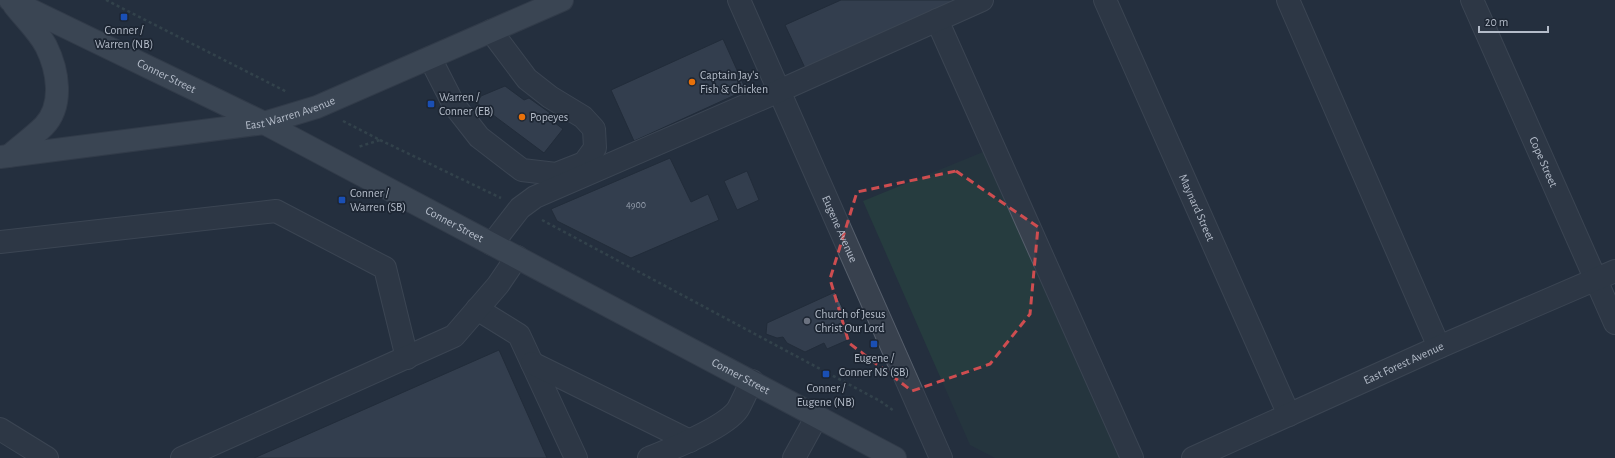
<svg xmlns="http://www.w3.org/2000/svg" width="1615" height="458" font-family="'Alegreya Sans',sans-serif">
	<rect width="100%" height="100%" fill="#242f3e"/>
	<polygon fill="#263c3f" points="983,152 1120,458 995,458 970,445 863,201"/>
	<g fill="#455162" stroke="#1f2835">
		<polygon points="841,0 957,0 805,68 785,25"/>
		<polygon points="723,39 746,90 634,141 611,90"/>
		<polygon points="505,86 524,100 529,98 550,113 547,117 563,129 544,153 477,103 481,96"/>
		<polygon points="670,158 691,202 708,194 719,220 631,258 557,221 551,209"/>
		<polygon points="747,171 759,200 737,210 724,181"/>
		<polygon points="835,292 846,316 841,319 850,339 827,349 824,343 805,352 787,343 783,337 777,338 766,334 767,323"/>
		<polygon points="499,350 547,458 254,458"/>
	</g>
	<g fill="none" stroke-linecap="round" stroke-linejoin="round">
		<g stroke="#565f6c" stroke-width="24">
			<g id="minor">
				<path id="s1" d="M739,0L941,458"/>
				<path id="s2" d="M1105,0L1289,415"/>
				<polyline points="1288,0 1439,347"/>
				<path id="s3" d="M1472,0L1615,323"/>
				<polyline points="937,20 1132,458"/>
				<polyline points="430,58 454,105 479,137 522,170 556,174 584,163 595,148 594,129 583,117 550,97 527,79 491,31"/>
				<polyline points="0,242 276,211 385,268 407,358"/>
				<polyline points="492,244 520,208 535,197 779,91 982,0"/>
				<polyline points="477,309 519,335 576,458"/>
				<polyline points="532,363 690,441"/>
				<polyline points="0,429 47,458"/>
				<polyline points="182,458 454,336 498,285 517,257"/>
				<path d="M649,458C671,449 725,428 738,409C743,400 747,390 752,381"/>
				<polyline points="794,458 817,416"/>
				<path id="s4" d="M1193,458L1439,347L1615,271"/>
			</g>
		</g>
		<g stroke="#414a57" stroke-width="24">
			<g id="major">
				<path id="s5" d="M10,0L264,123L895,458"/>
				<path d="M9,156C20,146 33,137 44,126C64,105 58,70 46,46C38,31 24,18 14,5"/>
				<path id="s6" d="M0,157L264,123L317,107L562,0"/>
			</g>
		</g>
		<g stroke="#44595c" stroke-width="2.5" stroke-dasharray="3 3" stroke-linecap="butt">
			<polyline points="106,0 287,92"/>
			<polyline points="343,121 380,140 358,147"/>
			<polyline points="380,140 501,198"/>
			<polyline points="542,220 880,401 894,411"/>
		</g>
		<use href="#minor" stroke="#38414e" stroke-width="22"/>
		<use href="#major" stroke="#56606e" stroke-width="22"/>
	</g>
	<path d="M0 0H1615V458H0ZM956,171L1038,227L1030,314L990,364L912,391L849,343L830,279L857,192Z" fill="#242f3e" fill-opacity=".55" fill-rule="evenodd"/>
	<path fill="none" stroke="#ce4d50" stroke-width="3" stroke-dasharray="8 5" stroke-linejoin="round" d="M956,171L1038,227L1030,314L990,364L912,391L849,343L830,279L857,192Z"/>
	<g fill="#1a4fb4" stroke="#1d2633" stroke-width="1.5">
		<rect x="120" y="13" width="8" height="8" rx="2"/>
		<rect x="427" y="100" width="8" height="8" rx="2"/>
		<rect x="338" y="196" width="8" height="8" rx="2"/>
		<rect x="870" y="340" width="8" height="8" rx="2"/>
		<rect x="822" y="370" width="8" height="8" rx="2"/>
	</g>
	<g fill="#e8710a" stroke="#1d2633" stroke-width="1.5">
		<circle cx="692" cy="82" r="4"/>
		<circle cx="522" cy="117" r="4"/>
	</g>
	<circle fill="#6b7280" stroke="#1d2633" stroke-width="1.5" cx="807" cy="321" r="4"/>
	<g text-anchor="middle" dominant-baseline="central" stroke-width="3.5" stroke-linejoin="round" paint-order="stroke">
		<g font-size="10" fill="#98a1af">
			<text x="636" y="205">4900</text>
		</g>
		<g font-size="12" fill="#b4bcc9" stroke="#1d2633" text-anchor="start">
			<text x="124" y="30" text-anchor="middle">Conner /<tspan x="124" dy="14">Warren (NB)</tspan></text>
			<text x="700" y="75">Captain Jay's<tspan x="700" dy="14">Fish &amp; Chicken</tspan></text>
			<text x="439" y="97">Warren /<tspan x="439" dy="14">Conner (EB)</tspan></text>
			<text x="530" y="117">Popeyes</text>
			<text x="350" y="193">Conner /<tspan x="350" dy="14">Warren (SB)</tspan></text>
			<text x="815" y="314">Church of Jesus<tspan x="815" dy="14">Christ Our Lord</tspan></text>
			<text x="874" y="358" text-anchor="middle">Eugene /<tspan x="874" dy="14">Conner NS (SB)</tspan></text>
			<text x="826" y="388" text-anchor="middle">Conner /<tspan x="826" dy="14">Eugene (NB)</tspan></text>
		</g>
		<g font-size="12" fill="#b4bcc9" stroke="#1d2633">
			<text stroke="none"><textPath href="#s5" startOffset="174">Conner Street</textPath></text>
			<text stroke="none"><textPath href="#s6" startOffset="294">East Warren Avenue</textPath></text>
			<text stroke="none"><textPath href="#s3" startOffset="177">Cope Street</textPath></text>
			<text stroke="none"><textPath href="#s2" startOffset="227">Maynard Street</textPath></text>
			<text stroke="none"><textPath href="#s5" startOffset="498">Conner Street</textPath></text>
			<text stroke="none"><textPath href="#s1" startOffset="250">Eugene Avenue</textPath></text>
			<text stroke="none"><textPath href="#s4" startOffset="231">East Forest Avenue</textPath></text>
			<text stroke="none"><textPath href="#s5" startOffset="822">Conner Street</textPath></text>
		</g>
	</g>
	<path d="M1479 26v6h69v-6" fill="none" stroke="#b4bcc9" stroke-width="2"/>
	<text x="1485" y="26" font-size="12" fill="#b4bcc9" stroke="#1d2633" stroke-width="3" paint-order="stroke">20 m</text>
</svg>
